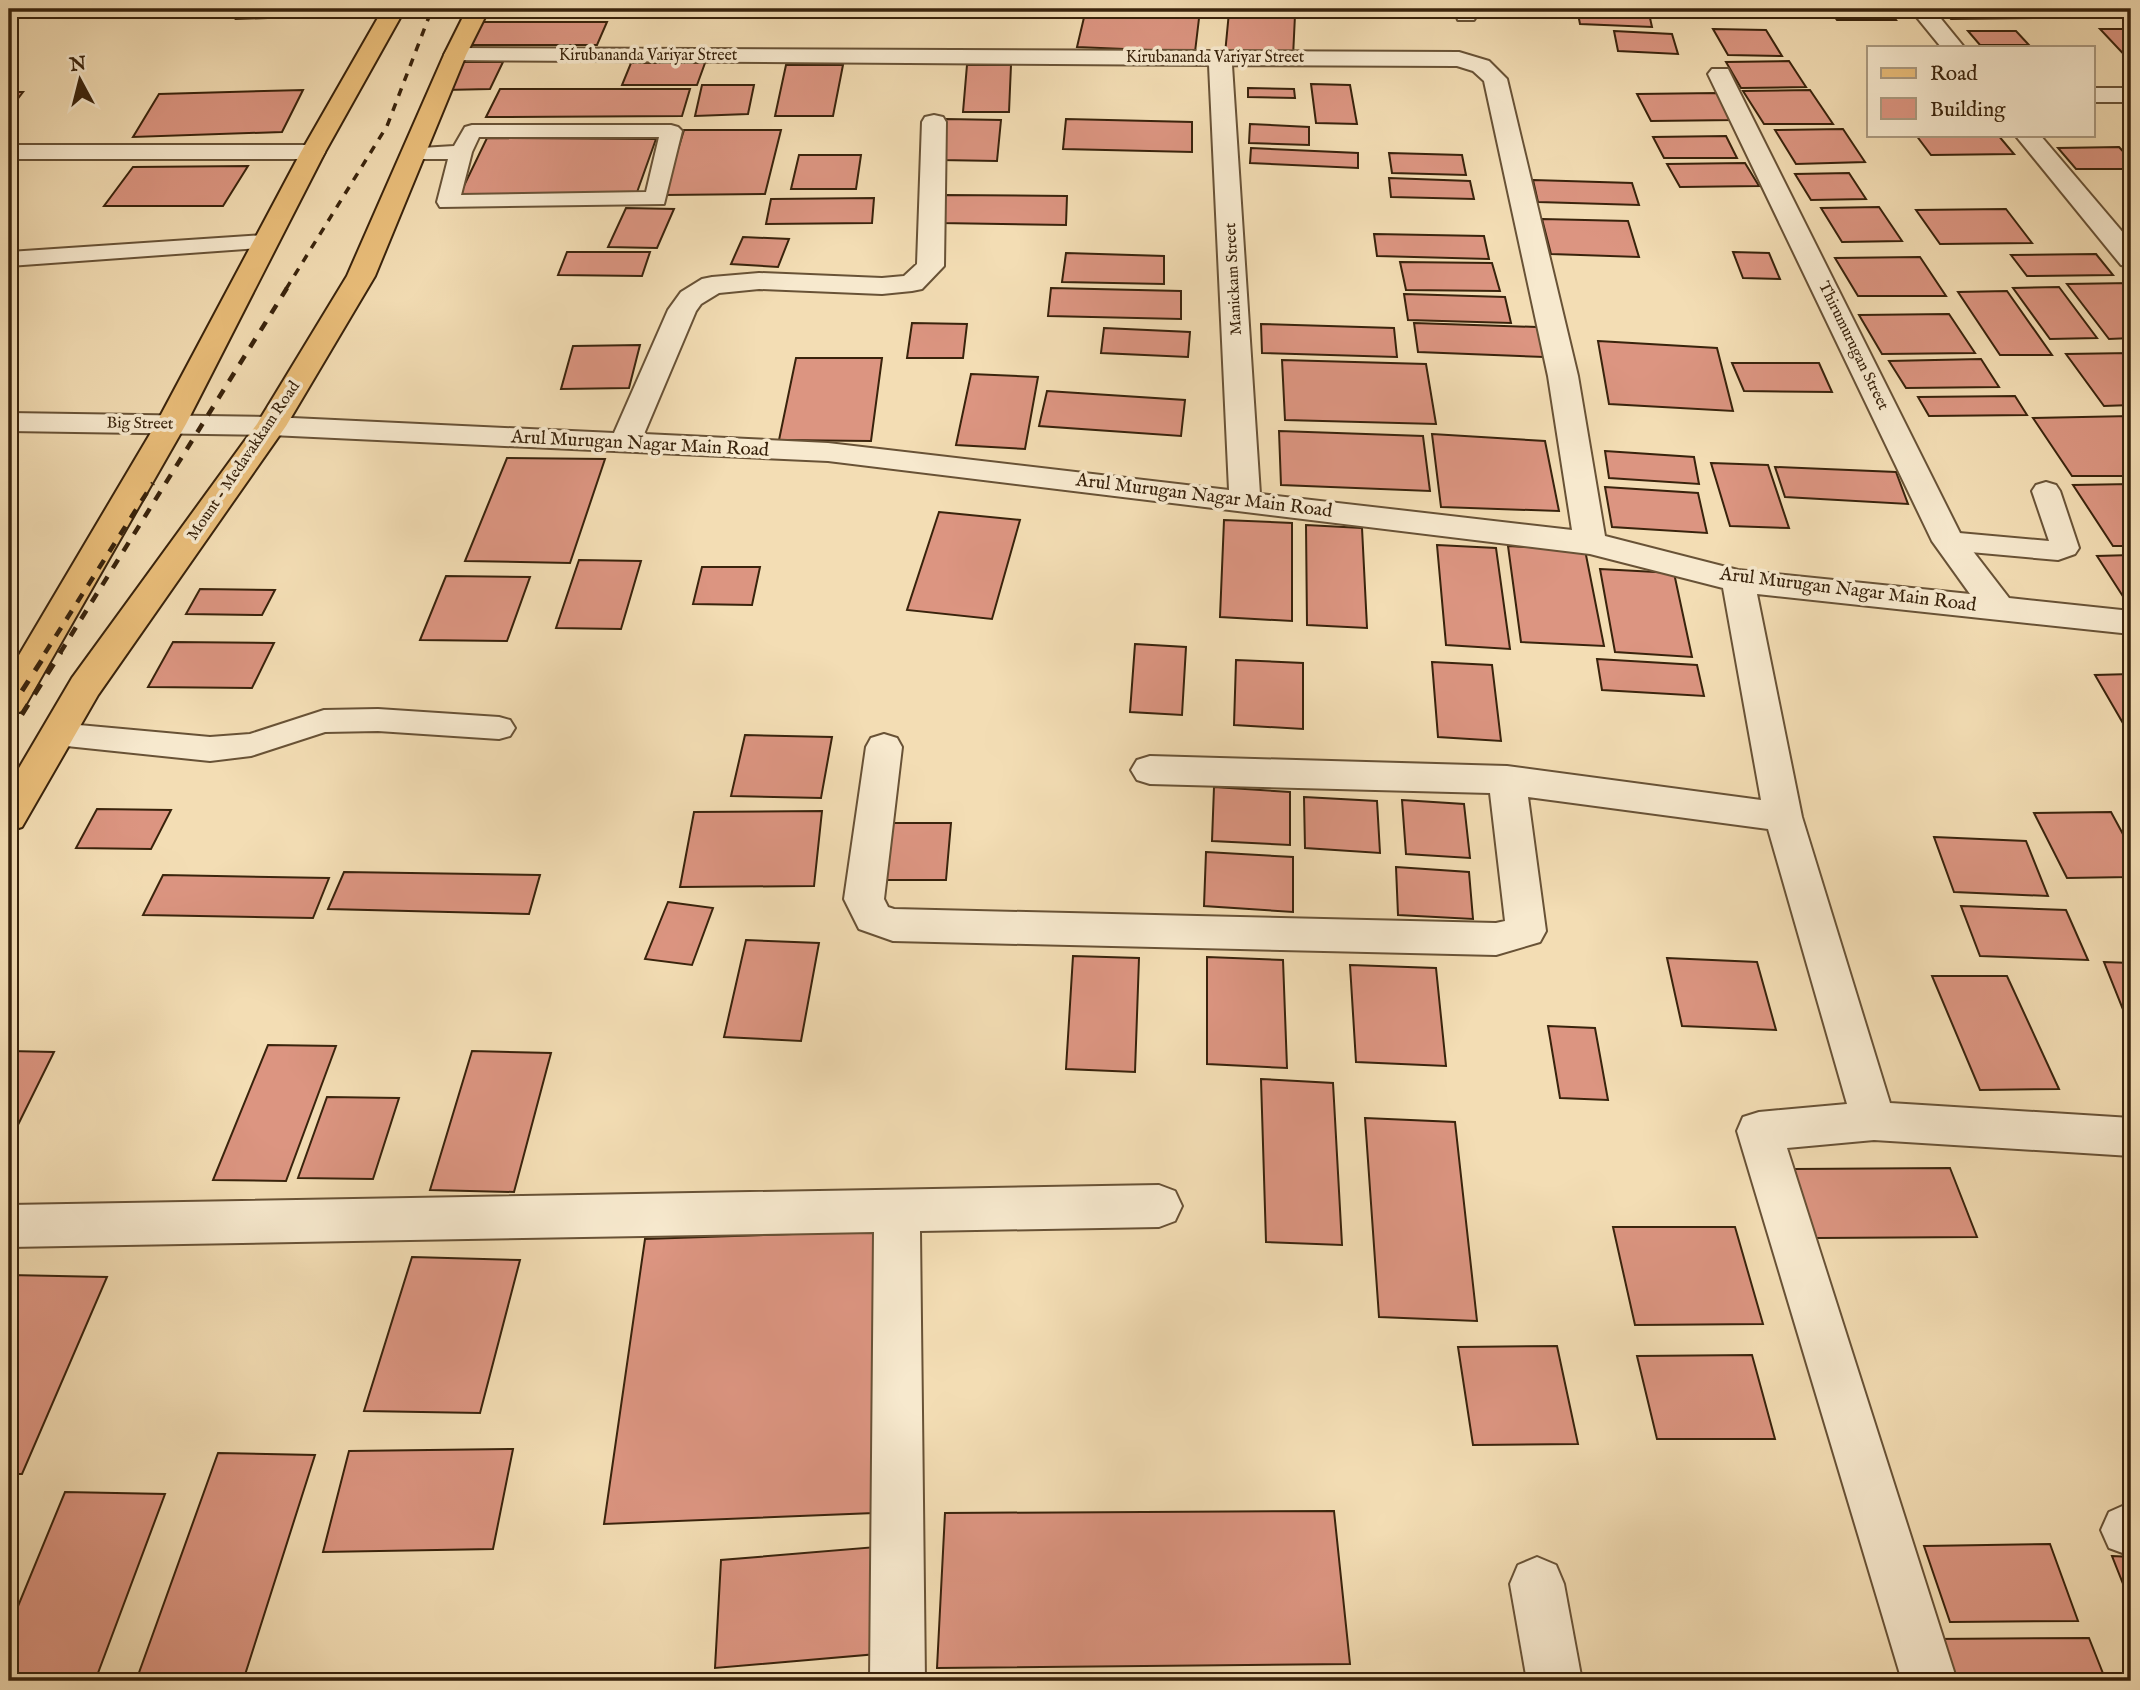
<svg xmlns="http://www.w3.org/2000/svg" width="2140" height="1690" font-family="'IM FELL English',serif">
	<rect width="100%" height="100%" fill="#f3ddb4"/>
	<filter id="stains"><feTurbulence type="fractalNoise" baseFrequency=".00286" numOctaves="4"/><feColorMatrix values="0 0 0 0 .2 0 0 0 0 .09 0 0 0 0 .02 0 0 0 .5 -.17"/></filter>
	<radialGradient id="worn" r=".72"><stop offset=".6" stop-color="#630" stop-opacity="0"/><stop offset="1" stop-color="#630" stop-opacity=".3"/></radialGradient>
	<g fill="#dc9581" stroke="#39230c" stroke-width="2">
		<polygon points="106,9 160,9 155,15 100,16"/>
		<polygon points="166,9 231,9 228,13 163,13"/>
		<polygon points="241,9 355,9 352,15 236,19"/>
		<polygon points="1086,9 1200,10 1195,52 1077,47"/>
		<polygon points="1577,9 1648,9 1652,27 1580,24"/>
		<polygon points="1829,9 1888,9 1896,20 1837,20"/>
		<polygon points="1942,9 2035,9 2043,18 1951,19"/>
		<polygon points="2095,9 2131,9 2131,13 2099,13"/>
		<polygon points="1229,12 1295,15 1293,57 1225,54"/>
		<polygon points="482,22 607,22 597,45 469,45"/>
		<polygon points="1713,29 1766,30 1782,56 1728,55"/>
		<polygon points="2100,29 2131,29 2131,62"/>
		<polygon points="1614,31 1672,34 1678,54 1618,51"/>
		<polygon points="1968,31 2016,31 2029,45 1980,45"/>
		<polygon points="1789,61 1806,87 1741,88 1726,62"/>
		<polygon points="459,62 503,62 490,89 445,90"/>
		<polygon points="631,63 705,63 697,85 622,85"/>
		<polygon points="786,65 843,65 833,116 775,116"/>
		<polygon points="967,65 1011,65 1009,112 963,112"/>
		<polygon points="1311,84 1350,85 1357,124 1316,123"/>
		<polygon points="702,85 754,85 748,114 695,116"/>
		<polygon points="1248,88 1294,89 1295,98 1248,97"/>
		<polygon points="500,89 690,89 682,116 486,117"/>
		<polygon points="303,90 282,132 133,137 159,94"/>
		<polygon points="1810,90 1833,124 1764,124 1743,91"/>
		<polygon points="9,92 23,92 9,110"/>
		<polygon points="1718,93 1734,120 1651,121 1637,94"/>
		<polygon points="946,119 1001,120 997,161 940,160"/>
		<polygon points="1066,119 1192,122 1192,152 1063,149"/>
		<polygon points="1250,124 1309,127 1309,145 1249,143"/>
		<polygon points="1843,129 1865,162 1796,164 1775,130"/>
		<polygon points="684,130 781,130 765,194 664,195"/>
		<polygon points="1916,135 1998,135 2014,154 1931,155"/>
		<polygon points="1726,136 1737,158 1664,158 1653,137"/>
		<polygon points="487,138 656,139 636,195 460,194"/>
		<polygon points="2119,147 2131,160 2131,169 2076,169 2058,148"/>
		<polygon points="1251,148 1358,153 1358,168 1250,163"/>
		<polygon points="1389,153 1462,155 1466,175 1392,173"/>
		<polygon points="799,155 861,155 856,189 791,189"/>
		<polygon points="1745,163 1759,186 1680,187 1667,164"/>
		<polygon points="248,166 223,206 104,206 133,167"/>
		<polygon points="1849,173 1866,199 1811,200 1795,174"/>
		<polygon points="1389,178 1470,181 1474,199 1391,197"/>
		<polygon points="1533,180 1632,183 1639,205 1538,202"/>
		<polygon points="944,195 1067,196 1066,225 939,223"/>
		<polygon points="874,198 872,223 766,224 771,199"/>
		<polygon points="1879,207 1902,241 1842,242 1821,208"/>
		<polygon points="626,208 674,209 657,248 608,247"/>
		<polygon points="2006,209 2032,243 1940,244 1916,210"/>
		<polygon points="1542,219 1628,221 1639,257 1551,254"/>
		<polygon points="1374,234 1484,236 1489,259 1377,256"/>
		<polygon points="743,237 789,239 778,267 731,264"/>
		<polygon points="567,252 650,252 642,276 558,275"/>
		<polygon points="1733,252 1769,253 1780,279 1743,278"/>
		<polygon points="1066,253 1164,256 1164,284 1062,282"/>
		<polygon points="2096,254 2113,275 2027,276 2011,255"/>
		<polygon points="1920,257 1946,296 1858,296 1835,258"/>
		<polygon points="1400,262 1492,263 1500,291 1406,290"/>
		<polygon points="2131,283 2131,338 2109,339 2067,284"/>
		<polygon points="2059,287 2097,338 2050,339 2013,288"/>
		<polygon points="1051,288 1181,291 1181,319 1048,316"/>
		<polygon points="2007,291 2052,355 2000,355 1958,292"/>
		<polygon points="1404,294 1505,297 1511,323 1408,320"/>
		<polygon points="1949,314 1975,353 1882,354 1859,315"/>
		<polygon points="912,323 967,324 963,358 907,358"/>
		<polygon points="1414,323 1537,327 1544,357 1418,352"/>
		<polygon points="1261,324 1394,328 1397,357 1262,353"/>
		<polygon points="1104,328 1190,332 1188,357 1101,353"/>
		<polygon points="1598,341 1717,348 1733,411 1609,404"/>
		<polygon points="640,345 629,388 561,389 573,346"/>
		<polygon points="2131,353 2131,405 2104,406 2066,354"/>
		<polygon points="796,358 882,358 871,441 779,440"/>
		<polygon points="1981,359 1999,387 1906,388 1889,361"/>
		<polygon points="1282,360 1426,364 1436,424 1285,420"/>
		<polygon points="1732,363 1819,363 1832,392 1744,391"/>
		<polygon points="971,374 1038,377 1025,449 956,445"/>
		<polygon points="1047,391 1185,400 1181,436 1039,426"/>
		<polygon points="2015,396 2027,415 1929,416 1918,397"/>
		<polygon points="2131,416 2131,476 2072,476 2033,418"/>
		<polygon points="1279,431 1423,436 1430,491 1281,485"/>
		<polygon points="1432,434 1545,441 1559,511 1441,507"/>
		<polygon points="1605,451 1694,457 1699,484 1609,478"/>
		<polygon points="507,458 605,459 570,563 465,561"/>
		<polygon points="1711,463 1768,465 1789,528 1730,526"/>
		<polygon points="1775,467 1896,472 1908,504 1785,497"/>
		<polygon points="2131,484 2131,546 2113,546 2073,485"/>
		<polygon points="1605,487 1698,493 1707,533 1612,527"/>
		<polygon points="939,512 1020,520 992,619 907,610"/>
		<polygon points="1224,520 1292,523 1292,621 1220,617"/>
		<polygon points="1306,525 1362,528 1367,628 1307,625"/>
		<polygon points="1437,545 1496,548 1510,649 1446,645"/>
		<polygon points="1508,546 1585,550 1604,646 1521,642"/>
		<polygon points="2131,555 2131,597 2124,598 2097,556"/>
		<polygon points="579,560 641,561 621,629 556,628"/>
		<polygon points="702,567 760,567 752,605 693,604"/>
		<polygon points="1600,569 1674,573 1692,657 1615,652"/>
		<polygon points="446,576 530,577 507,641 420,640"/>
		<polygon points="200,589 275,590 262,615 186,614"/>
		<polygon points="173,642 274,643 252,688 148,687"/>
		<polygon points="1135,644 1186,647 1182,715 1130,712"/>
		<polygon points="1597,659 1697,665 1704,696 1602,690"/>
		<polygon points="1236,660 1303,663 1303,729 1234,725"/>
		<polygon points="1432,662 1492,665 1501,741 1438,737"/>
		<polygon points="2131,674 2131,737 2095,675"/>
		<polygon points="745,735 832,737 821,798 731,796"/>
		<polygon points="1214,787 1290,792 1290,845 1212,841"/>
		<polygon points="1304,797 1377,801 1380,853 1305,848"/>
		<polygon points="1402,800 1464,804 1470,858 1406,854"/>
		<polygon points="97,809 171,810 151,849 76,848"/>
		<polygon points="822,811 814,886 680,887 694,812"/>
		<polygon points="2111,812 2131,849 2131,877 2067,878 2034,813"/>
		<polygon points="890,823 951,823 946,880 883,880"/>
		<polygon points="1934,837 2026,841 2048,896 1954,892"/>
		<polygon points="1206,852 1293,857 1293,912 1204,906"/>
		<polygon points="1396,867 1469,872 1473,919 1398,915"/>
		<polygon points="344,872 540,875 529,914 328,909"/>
		<polygon points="163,875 329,878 313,918 143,915"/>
		<polygon points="668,902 713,908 692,965 645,959"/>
		<polygon points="1961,906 2066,910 2088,960 1980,956"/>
		<polygon points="746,940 819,943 801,1041 724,1037"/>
		<polygon points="1073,956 1139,958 1135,1072 1066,1069"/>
		<polygon points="1207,957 1283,960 1287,1068 1207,1064"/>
		<polygon points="1667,958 1757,962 1776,1030 1682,1026"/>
		<polygon points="2104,962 2131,963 2131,1027 2130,1027"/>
		<polygon points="1350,965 1436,968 1446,1066 1356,1062"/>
		<polygon points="1932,976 2007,976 2059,1089 1980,1090"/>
		<polygon points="1548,1026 1595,1028 1608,1100 1560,1098"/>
		<polygon points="268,1045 336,1046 286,1181 213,1180"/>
		<polygon points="9,1051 54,1052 9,1143"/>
		<polygon points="472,1051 551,1053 514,1192 430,1190"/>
		<polygon points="1261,1079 1333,1083 1342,1245 1266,1242"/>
		<polygon points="327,1097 399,1098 373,1179 298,1178"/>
		<polygon points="1365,1118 1455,1122 1477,1321 1379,1317"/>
		<polygon points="1950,1168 1977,1237 1816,1238 1794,1169"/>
		<polygon points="1613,1227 1735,1227 1763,1324 1635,1325"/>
		<polygon points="885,1231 874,1513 604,1524 645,1239"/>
		<polygon points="412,1257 520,1260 480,1413 364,1411"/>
		<polygon points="9,1275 107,1277 22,1474 9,1474"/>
		<polygon points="1557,1346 1578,1444 1473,1445 1458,1347"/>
		<polygon points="1752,1355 1775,1439 1657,1439 1637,1356"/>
		<polygon points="513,1449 493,1549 323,1552 349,1451"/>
		<polygon points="218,1453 315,1455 243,1681 136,1681"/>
		<polygon points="65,1492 165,1494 95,1681 9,1681 9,1628"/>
		<polygon points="1334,1511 1350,1664 937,1668 945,1513"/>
		<polygon points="2050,1544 2078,1621 1950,1622 1924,1546"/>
		<polygon points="876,1547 877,1654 715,1668 721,1560"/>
		<polygon points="2112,1556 2131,1557 2131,1604"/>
		<polygon points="2089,1638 2106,1681 1946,1681 1933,1639"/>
	</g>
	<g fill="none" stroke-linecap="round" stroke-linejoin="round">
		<g stroke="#685236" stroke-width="4">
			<g id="service">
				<path d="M472,125H671L678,127L682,131L664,204L440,207L437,202L448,159H405L402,154L405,149L454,146L465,127ZM479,137H659L646,192L461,195L472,152Z"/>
				<polygon points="265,235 273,237 276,242 273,247 9,266 9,252"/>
				<polygon points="2046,482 2056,485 2060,491 2079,548 2075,554 2058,560 1948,550 1938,547 1934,541 1938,535 1948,532 2049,541 2032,491 2036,485"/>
				<polygon points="378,709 499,717 510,720 515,728 510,736 499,739 378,731 325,732 251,756 210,761 57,745 46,742 41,734 46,726 57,723 210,737 250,734 324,710"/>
			</g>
		</g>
		<g stroke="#685236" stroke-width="4">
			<g id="minor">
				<polygon points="1454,9 1476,9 1477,15 1474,20 1458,20"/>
				<polygon points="1910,9 1933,9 1964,47 1941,47"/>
				<path d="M455,48L1459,52L1489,61L1507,79L1578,376L1605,536L1738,570L1970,594L1932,541L1708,74L1712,69H1728L1962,537L2009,598L2131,611V634L1757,594L1802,817L1890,1103L2131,1118V1156L1874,1140L1787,1148L1957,1681H1902L1737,1131L1743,1117L1759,1112L1847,1104L1768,829L1528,797L1546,931L1540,942L1496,955L893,941L859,929L844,899L866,747L871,738L884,734L897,738L902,747L884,899L888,907L894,909L1496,923L1505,921L1490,793L1150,784L1137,780L1131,770L1137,760L1150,756L1507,766L1761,800L1723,588L1590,554L828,461L271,435L260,432L256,426L260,420L271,417L614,433L668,310L681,292L702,279L712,277L759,273L882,278L904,276L917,264L922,122L925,117L934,115L943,117L946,122L944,266L922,289L912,291L882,294L759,289L719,293L701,304L696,311L644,434L828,443L1229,490L1209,65L447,60L444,55L447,50ZM1232,65L1457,66L1473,71L1484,81L1548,376L1572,530L1260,494Z"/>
				<rect x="2093" y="88" width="38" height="14"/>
				<polygon points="2015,135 2040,135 2131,242 2131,267 2121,265"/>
				<polygon points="9,145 313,145 322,147 325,152 322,157 313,159 9,159"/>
				<polygon points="1159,1185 1175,1191 1182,1206 1175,1221 1159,1227 920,1231 925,1681 870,1681 874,1232 9,1247 9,1205"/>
				<polygon points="2127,1504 2131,1504 2131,1556 2109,1548 2101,1530 2109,1512"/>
				<polygon points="1537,1557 1556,1565 1564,1584 1582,1681 1527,1681 1510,1584 1518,1565"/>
			</g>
		</g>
		<g stroke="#685236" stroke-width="4">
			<polygon id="tertiary" points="9,413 271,417 282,420 286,426 282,432 271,435 9,431"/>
		</g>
		<g stroke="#39230c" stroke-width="4">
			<g id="primary">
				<polygon points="383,9 405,9 325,152 186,424 22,711 9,715 9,672 156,424 301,152"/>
				<polygon points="467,9 489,9 466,55 375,276 286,426 98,695 22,827 9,831 9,785 72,678 257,424 347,276 444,55"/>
			</g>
		</g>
		<use href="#service" fill="#f7e9ce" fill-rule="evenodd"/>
		<use href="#minor" fill="#f7e9ce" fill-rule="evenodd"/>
		<use href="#tertiary" fill="#f7e9ce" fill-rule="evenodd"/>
		<use href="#primary" fill="#eabe7a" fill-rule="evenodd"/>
		<polyline stroke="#39230c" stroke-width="3.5" stroke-dasharray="8 8" stroke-linecap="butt" points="286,289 387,126 432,9"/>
		<g stroke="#39230c" stroke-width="4.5" stroke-dasharray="10 10" stroke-linecap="butt">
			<polyline points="45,653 153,483"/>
			<polyline points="60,653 287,288"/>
		</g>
		<g stroke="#39230c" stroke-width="5" stroke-dasharray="12 12" stroke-linecap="butt">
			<polyline points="9,711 47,652"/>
			<polyline points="9,735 61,652"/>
		</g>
	</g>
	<g text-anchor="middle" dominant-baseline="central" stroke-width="7" stroke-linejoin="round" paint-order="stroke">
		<g font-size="16" fill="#39230c" stroke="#f7e9ce">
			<text x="648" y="56">Kirubananda Variyar Street</text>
			<text x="1215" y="58">Kirubananda Variyar Street</text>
			<text transform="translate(1234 279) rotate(-93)">Manickam Street</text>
			<text transform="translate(1853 346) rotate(64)">Thirumurugan Street</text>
			<text transform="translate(140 424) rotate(1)">Big Street</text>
			<text transform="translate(244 461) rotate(-56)">Mount - Medavakkam Road</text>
		</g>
		<g font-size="19" fill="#39230c" stroke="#f7e9ce">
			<text transform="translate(640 444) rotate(3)">Arul Murugan Nagar Main Road</text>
			<text transform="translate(1204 496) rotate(7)">Arul Murugan Nagar Main Road</text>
			<text transform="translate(1848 590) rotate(7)">Arul Murugan Nagar Main Road</text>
		</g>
	</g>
	<rect width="2140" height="1690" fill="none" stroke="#f3ddb4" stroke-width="35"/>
	<rect x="10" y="10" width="2119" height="1669" fill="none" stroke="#39230c" stroke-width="3.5"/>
	<rect x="18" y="18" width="2105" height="1655" fill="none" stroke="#39230c" stroke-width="2"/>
	<rect x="1867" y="46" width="228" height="91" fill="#f7e9ce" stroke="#ab9a80" stroke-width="2"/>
	<rect x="1881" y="68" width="35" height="10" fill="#eabe7a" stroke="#ab9a80" stroke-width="2"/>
	<text x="1930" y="80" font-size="21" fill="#39230c">Road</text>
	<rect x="1881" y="98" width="35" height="21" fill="#dc9581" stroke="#ab9a80" stroke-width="2"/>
	<text x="1930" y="116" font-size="21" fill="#39230c">Building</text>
	<g transform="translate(80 80) rotate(353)" stroke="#f7e9ce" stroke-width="5" paint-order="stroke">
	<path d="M0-5L12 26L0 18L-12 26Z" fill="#39230c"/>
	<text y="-10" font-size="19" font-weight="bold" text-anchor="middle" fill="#39230c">N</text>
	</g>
	<rect width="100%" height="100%" filter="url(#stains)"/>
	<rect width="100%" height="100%" fill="url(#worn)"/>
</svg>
